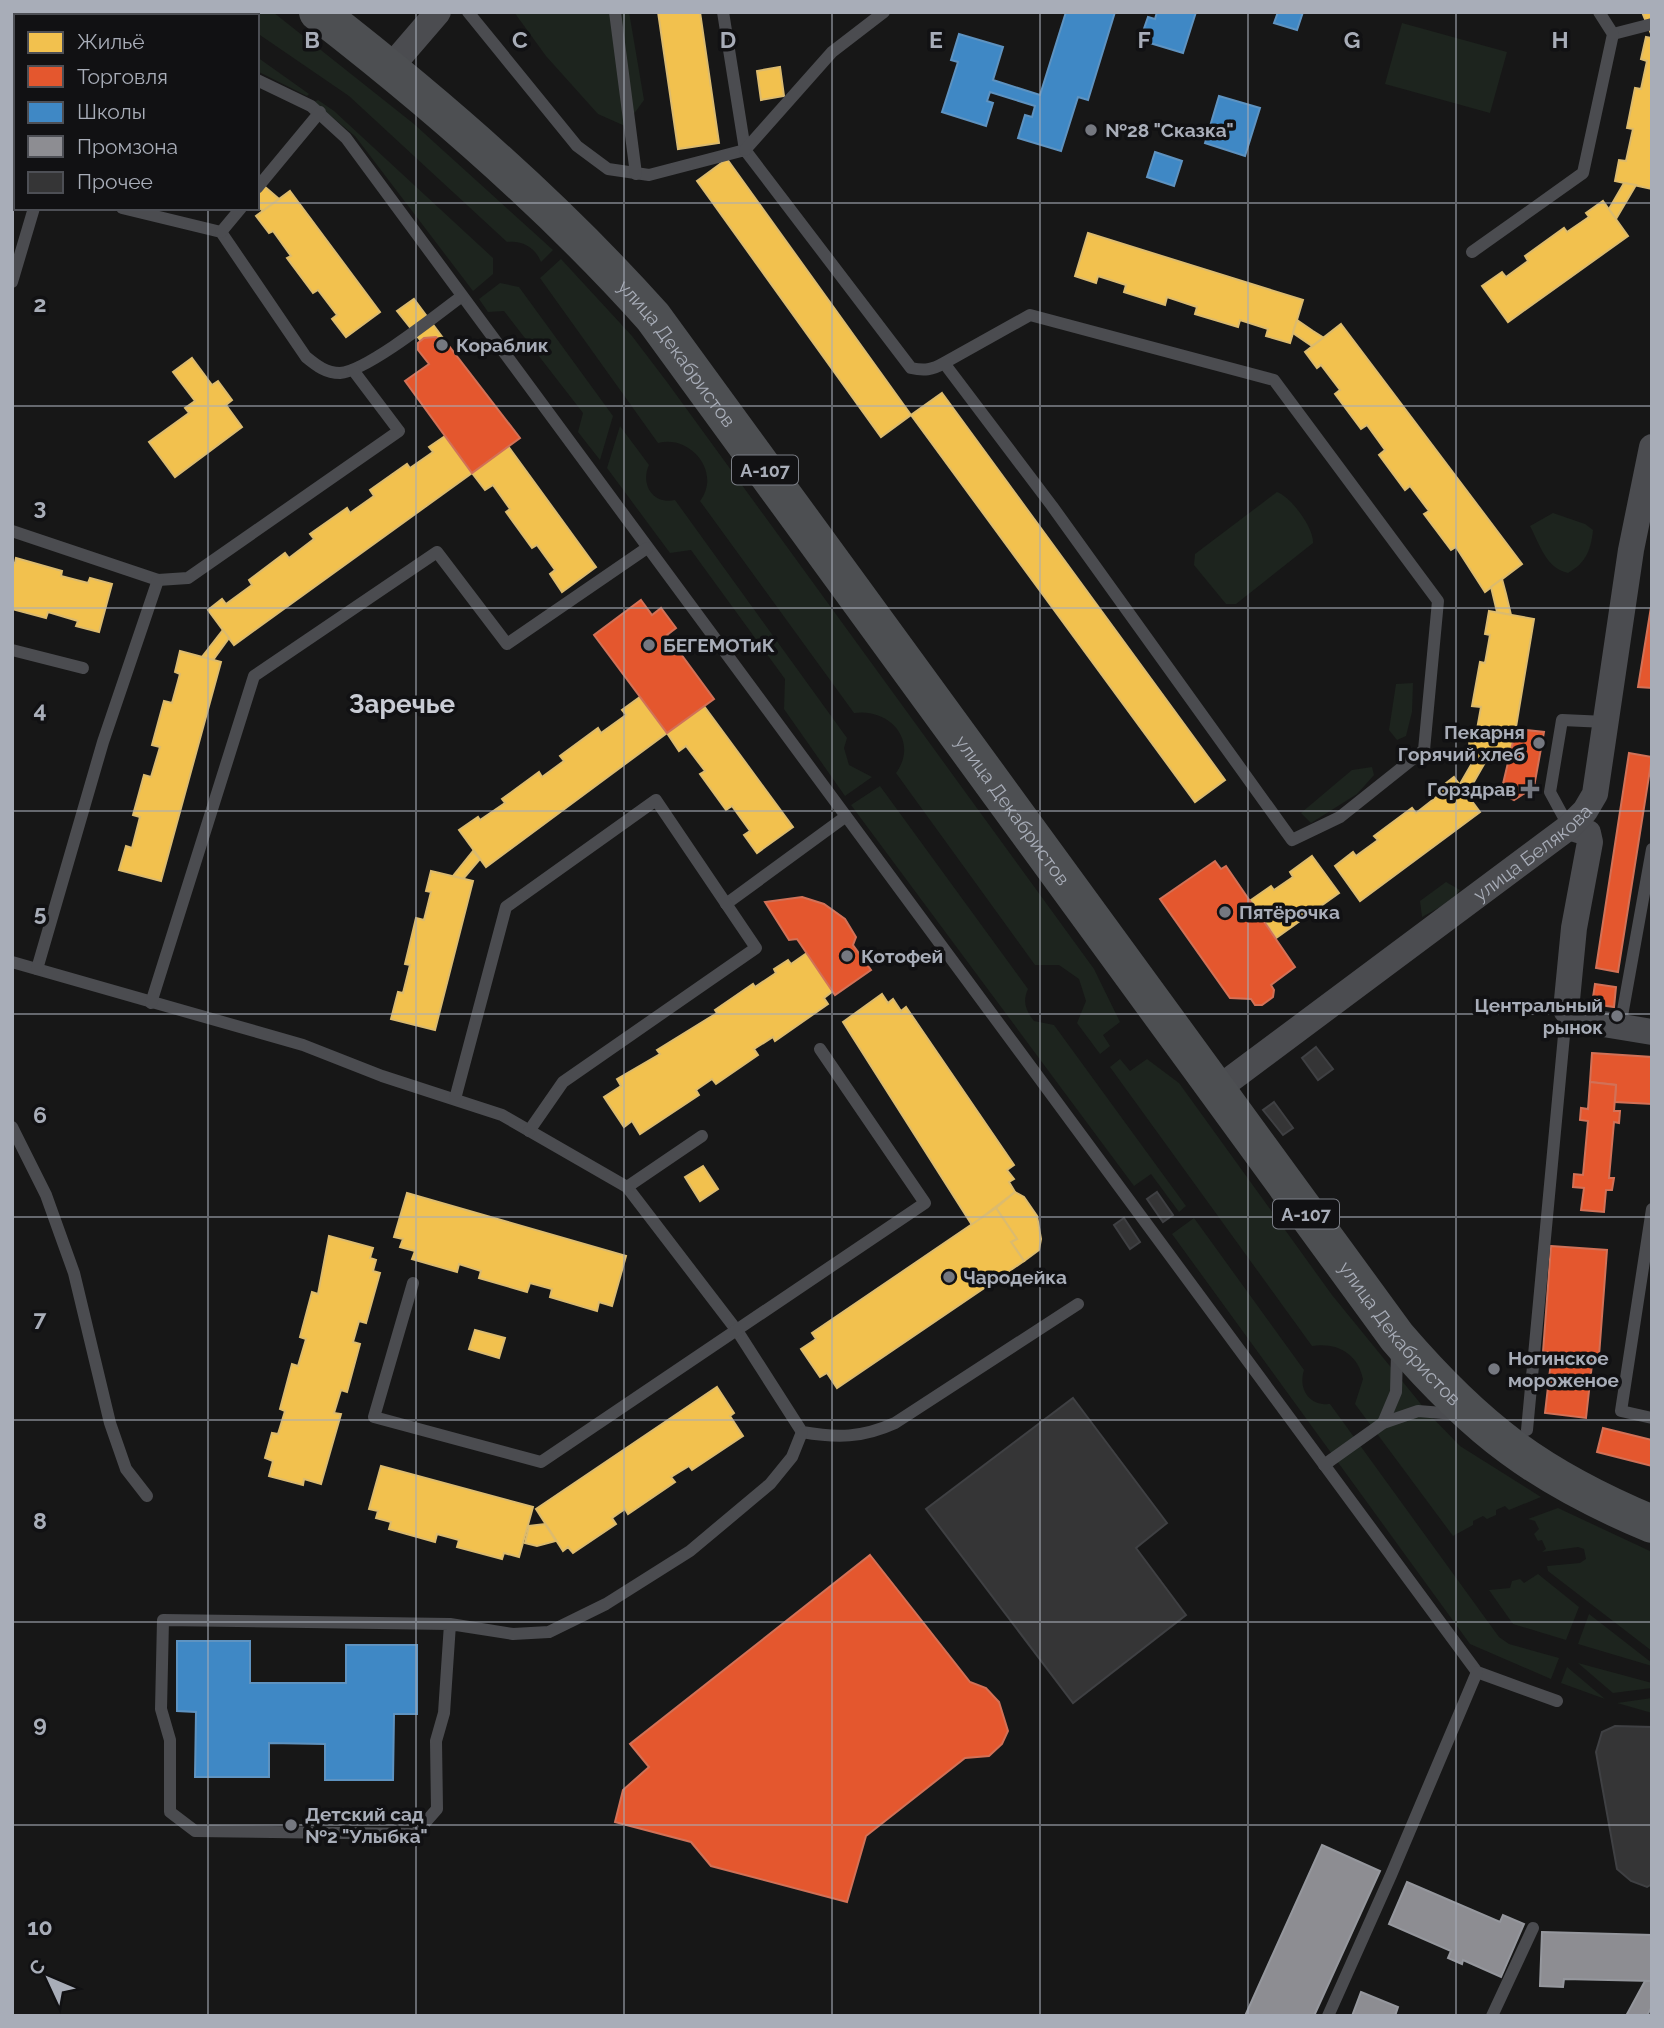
<svg xmlns="http://www.w3.org/2000/svg" width="1664" height="2028" font-family="Raleway,sans-serif">
	<rect width="100%" height="100%" fill="#171717"/>
	<g fill="#1d241e">
		<polygon points="127,12 190,12 195,16 135,16"/>
		<path d="M226,12H273L414,124L553,250L541,262C535,247 522,240 507,242L349,96L257,33V16H231Z"/>
		<polygon points="514,12 629,12 644,100 625,126 598,114 546,56"/>
		<polygon points="1402,23 1507,52 1490,113 1385,84"/>
		<polygon points="257,57 309,94 307,96 257,71"/>
		<polygon points="318,100 334,111 493,258 493,274 473,291 355,136 314,102"/>
		<path d="M561,259L632,336L667,382L1094,969L1120,1022L1103,1035L1110,1046L1100,1054L1077,1023L1086,1001L1079,979L1059,965H1035L896,773C919,741 890,708 854,713L700,501C722,472 690,434 658,443L540,278Z"/>
		<polygon points="500,283 519,287 613,416 600,460 578,432 583,413 504,311 488,312 479,299"/>
		<path d="M620,426L649,465C640,484 653,505 675,500L847,738L844,748L849,765L872,777L845,796L784,709L785,679L691,550L670,553L607,468Z"/>
		<path d="M1277,492C1291,497 1314,528 1313,543L1236,604H1226L1194,565L1195,554Z"/>
		<path d="M1553,513L1585,524L1593,530C1591,550 1586,563 1568,573C1546,568 1540,545 1530,526Z"/>
		<polygon points="1413,683 1412,712 1406,736 1397,740 1389,730 1396,684"/>
		<polygon points="1372,767 1374,775 1357,794 1311,823 1301,813 1352,770"/>
		<path d="M880,786L1028,989C1022,1002 1026,1011 1034,1021L1054,1025L1186,1206L1179,1212L1151,1174L1134,1186L851,805Z"/>
		<polygon points="1446,882 1460,890 1451,901 1422,917 1420,901"/>
		<path d="M1120,1059L1130,1071L1147,1059L1179,1083L1332,1295L1429,1414L1460,1446L1541,1497L1509,1510L1505,1506L1496,1510V1515L1487,1519L1483,1516L1473,1521V1525L1453,1536L1355,1404L1363,1379C1358,1353 1336,1342 1312,1346L1110,1067Z"/>
		<path d="M1194,1218L1304,1370C1298,1389 1309,1406 1330,1404L1499,1637L1509,1644L1559,1658L1551,1679L1470,1644L1172,1234Z"/>
		<polygon points="1558,1508 1652,1552 1652,1651 1548,1571 1547,1566 1580,1563 1586,1559 1584,1549 1578,1547 1542,1552 1546,1549 1542,1540 1538,1541 1534,1534 1539,1529 1535,1521 1528,1519"/>
		<polygon points="1538,1574 1579,1607 1566,1640 1513,1624 1489,1590 1510,1588 1512,1581 1520,1579 1524,1583"/>
		<polygon points="1589,1614 1652,1663 1652,1666 1578,1644"/>
		<polygon points="1578,1663 1652,1683 1652,1688 1613,1693"/>
		<polygon points="1567,1667 1605,1699 1561,1683"/>
		<polygon points="1652,1698 1652,1713 1617,1703"/>
	</g>
	<g fill="#f2c14e" stroke="#dcbb6e" stroke-width="2">
		<polygon points="658,12 700,12 719,143 678,149"/>
		<polygon points="1642,12 1652,12 1652,36"/>
		<polygon points="1646,37 1652,38 1652,189 1615,181 1619,160 1626,161 1633,129 1627,128 1635,88 1641,89 1647,61 1641,59"/>
		<polygon points="780,67 784,96 761,100 757,71"/>
		<polygon points="12,135 16,136 12,171"/>
		<polygon points="727,159 911,415 881,437 697,181"/>
		<polygon points="257,180 279,199 263,211 257,206"/>
		<polygon points="1624,183 1636,185 1616,219 1609,209"/>
		<polygon points="290,191 380,312 346,337 332,319 337,315 318,290 313,293 287,258 291,256 273,231 269,233 256,216"/>
		<polygon points="1603,201 1628,236 1508,322 1482,286 1502,272 1506,277 1528,261 1525,256 1564,228 1567,232 1589,217 1586,213"/>
		<polygon points="1088,233 1303,300 1290,343 1266,336 1268,329 1240,320 1238,327 1195,314 1197,307 1167,297 1165,305 1124,292 1126,285 1098,276 1096,283 1075,276"/>
		<polygon points="414,299 449,346 436,337 421,341 397,311"/>
		<polygon points="1297,320 1313,331 1324,338 1312,346 1293,333"/>
		<polygon points="1341,324 1522,564 1485,592 1456,547 1451,550 1424,514 1429,511 1410,486 1405,490 1379,455 1385,450 1367,425 1361,429 1335,394 1340,390 1321,365 1317,368 1305,352"/>
		<polygon points="192,358 212,385 218,381 232,400 226,405 242,427 175,477 149,442 189,413 185,408 195,401 173,372"/>
		<polygon points="942,393 1225,780 1195,802 911,415"/>
		<polygon points="445,436 472,473 234,645 208,610 222,599 226,604 252,585 249,580 285,553 289,558 314,539 310,534 347,508 350,513 374,496 370,490 407,464 410,468 433,452 429,447"/>
		<polygon points="508,446 596,567 562,592 550,574 555,570 537,545 532,548 506,512 510,509 493,485 485,490 472,473"/>
		<polygon points="16,558 62,571 61,576 88,583 90,578 112,584 99,632 76,626 78,621 48,612 46,618 12,609 12,563 15,563"/>
		<polygon points="1502,579 1506,594 1511,615 1497,612 1491,587"/>
		<polygon points="1489,611 1534,619 1510,763 1467,756 1471,734 1476,735 1481,707 1472,706 1480,662 1485,663 1490,635 1485,634"/>
		<polygon points="223,630 229,638 213,660 202,657"/>
		<polygon points="180,651 221,662 161,881 119,870 126,846 132,848 140,817 133,815 144,775 151,777 160,747 152,745 164,701 172,703 180,674 175,672"/>
		<polygon points="640,697 667,733 486,867 459,830 478,817 480,820 505,803 502,799 539,772 542,777 564,761 560,756 598,728 601,733 626,715 622,710"/>
		<polygon points="704,706 793,827 757,853 744,835 750,831 732,806 726,810 700,774 705,771 686,746 679,751 667,733"/>
		<polygon points="1475,758 1487,759 1467,794 1460,784"/>
		<polygon points="1454,777 1480,812 1360,901 1335,866 1353,852 1356,856 1378,840 1374,836 1412,808 1416,813 1439,795 1436,791"/>
		<polygon points="473,851 480,859 463,879 453,876"/>
		<polygon points="1312,856 1339,893 1276,938 1251,900 1271,886 1274,890 1293,877 1290,872"/>
		<polygon points="431,871 473,881 435,1030 391,1019 398,992 403,993 410,965 405,964 416,918 424,920 431,892 426,891"/>
		<polygon points="807,953 833,991 824,998 828,1004 775,1041 773,1037 754,1049 758,1055 716,1084 712,1079 696,1090 699,1095 640,1134 632,1121 624,1127 604,1097 621,1086 617,1079 660,1054 657,1050 717,1013 715,1010 753,984 755,987 776,973 774,969 788,960 791,964"/>
		<polygon points="882,994 888,1003 893,999 901,1011 906,1007 1014,1165 1007,1170 1014,1179 1009,1182 1015,1192 972,1225 843,1022"/>
		<polygon points="703,1166 718,1189 700,1201 685,1177"/>
		<polygon points="1015,1192 1024,1197 1037,1216 1041,1239 1039,1250 1024,1261 1011,1242 1017,1239 996,1208"/>
		<polygon points="407,1193 626,1256 612,1306 599,1302 597,1311 550,1297 552,1289 530,1283 527,1292 479,1278 481,1271 459,1264 457,1272 412,1259 415,1251 400,1247 403,1239 394,1237"/>
		<polygon points="996,1208 1017,1239 1011,1242 1024,1261 837,1388 827,1373 820,1377 801,1349 816,1339 812,1333"/>
		<polygon points="329,1236 373,1248 370,1258 376,1260 373,1271 380,1273 366,1323 359,1321 353,1342 360,1344 347,1392 341,1390 334,1413 341,1414 321,1484 304,1479 303,1485 269,1476 273,1461 265,1458 272,1433 278,1434 285,1411 280,1409 292,1364 298,1366 306,1339 300,1337 312,1292 318,1294"/>
		<polygon points="475,1330 505,1338 499,1358 469,1349"/>
		<polygon points="717,1387 734,1413 730,1416 743,1436 692,1470 689,1466 671,1477 675,1482 628,1514 625,1509 612,1518 616,1524 573,1553 568,1547 563,1551 536,1509"/>
		<polygon points="381,1466 533,1507 519,1557 504,1553 502,1559 457,1547 459,1540 437,1534 435,1542 389,1529 391,1522 376,1518 378,1511 369,1509"/>
		<polygon points="545,1524 556,1541 537,1546 525,1543 529,1526"/>
	</g>
	<g fill="#e4572e" stroke="#d27157" stroke-width="2">
		<polygon points="12,12 41,16 16,16 16,136 12,135"/>
		<polygon points="436,337 449,346 520,438 472,473 405,381 429,364 418,350 418,343 424,338"/>
		<polygon points="641,600 652,615 661,608 676,628 667,635 714,699 667,733 594,635"/>
		<polygon points="1652,601 1652,688 1638,687"/>
		<polygon points="1516,729 1544,732 1534,787 1514,800 1504,795 1502,788"/>
		<polygon points="1629,753 1652,757 1618,972 1596,968"/>
		<polygon points="1215,861 1221,869 1226,866 1295,967 1271,985 1274,990 1273,997 1262,1005 1255,1005 1251,999 1230,998 1160,899"/>
		<polygon points="802,897 824,904 845,919 856,937 853,945 871,970 835,995 797,939 789,940 765,902"/>
		<polygon points="1595,984 1616,987 1614,1007 1592,1004"/>
		<polygon points="1592,1053 1652,1057 1652,1104 1615,1102 1616,1085 1590,1082"/>
		<polygon points="1590,1082 1616,1085 1614,1111 1620,1111 1619,1123 1614,1122 1609,1178 1614,1178 1612,1190 1606,1190 1604,1212 1581,1210 1584,1188 1573,1187 1574,1174 1583,1175 1588,1121 1580,1120 1581,1108 1588,1109"/>
		<polygon points="1551,1246 1607,1250 1599,1356 1543,1352"/>
		<polygon points="1552,1353 1593,1355 1586,1418 1545,1413"/>
		<polygon points="1603,1428 1652,1440 1652,1466 1597,1452"/>
		<polygon points="870,1555 970,1682 986,1688 999,1702 1008,1731 1002,1744 989,1756 965,1758 866,1836 847,1902 711,1866 691,1842 615,1822 623,1790 649,1767 630,1744"/>
	</g>
	<g fill="#3f88c5" stroke="#5e93c1" stroke-width="2">
		<polygon points="1066,12 1115,12 1088,100 1078,97 1061,151 1018,138 1025,115 1032,117 1035,106 990,92 987,101 993,103 986,126 942,112 958,62 951,60 959,34 1003,47 993,80 1040,95"/>
		<polygon points="1157,12 1196,12 1183,53 1140,40 1148,17 1155,19"/>
		<polygon points="1278,12 1303,12 1297,30 1274,23"/>
		<polygon points="1219,96 1260,108 1245,156 1205,143"/>
		<polygon points="1155,152 1182,161 1174,186 1147,177"/>
		<polygon points="177,1641 250,1641 250,1683 346,1683 346,1645 417,1645 417,1714 394,1714 393,1780 325,1780 325,1744 269,1743 269,1777 195,1777 196,1712 177,1711"/>
	</g>
	<g fill="#8d8d92" stroke="#95979d" stroke-width="2">
		<polygon points="1322,1845 1380,1871 1314,2016 1245,2016"/>
		<polygon points="1407,1882 1500,1922 1503,1915 1524,1924 1501,1977 1463,1960 1462,1964 1448,1958 1451,1951 1389,1924"/>
		<polygon points="1542,1932 1652,1935 1652,1981 1564,1979 1563,1987 1540,1986"/>
		<polygon points="1645,1981 1652,1981 1652,2006 1647,2016 1626,2016"/>
		<polygon points="1361,1992 1398,2007 1395,2016 1352,2016"/>
	</g>
	<g fill="#353536" stroke="#3f4043" stroke-width="2">
		<polygon points="1316,1047 1333,1069 1318,1080 1302,1058"/>
		<polygon points="1274,1102 1293,1128 1283,1135 1263,1110"/>
		<polygon points="1157,1192 1173,1215 1163,1222 1147,1199"/>
		<polygon points="1124,1218 1140,1242 1130,1249 1114,1225"/>
		<polygon points="1073,1398 1167,1523 1136,1548 1186,1615 1073,1703 926,1509"/>
		<polygon points="1615,1726 1652,1727 1652,1884 1647,1887 1631,1881 1617,1869 1596,1752 1602,1732"/>
	</g>
	<g fill="none" stroke-linecap="round" stroke-linejoin="round">
		<g stroke="#4b4c50" stroke-width="12">
			<polyline points="103,12 110,16"/>
			<path d="M468,12L577,146L608,169L649,175L745,150L911,368C924,371 932,370 944,363L1030,315L1274,380L1438,601L1424,750L1340,817L1292,840L1052,506L944,363"/>
			<polyline points="615,12 636,174"/>
			<polyline points="723,12 745,150"/>
			<polyline points="1613,34 1652,24"/>
			<polyline points="257,80 311,106 346,138 1477,1672 1557,1701"/>
			<polyline points="745,150 832,52 884,12"/>
			<polyline points="257,188 320,112"/>
			<path d="M122,208L221,232L306,357C317,366 326,373 340,373C367,371 438,314 462,296"/>
			<polyline points="221,232 241,208"/>
			<polyline points="1472,252 1583,173 1613,34 1599,12"/>
			<polyline points="12,282 34,208"/>
			<polyline points="12,531 158,580 188,578 399,431 353,370"/>
			<polyline points="12,650 83,668"/>
			<polyline points="1569,827 1550,792 1562,720 1606,722"/>
			<polyline points="726,904 845,817"/>
			<path d="M12,962L303,1045L382,1076L502,1115L627,1187L738,1332L802,1432C837,1438 862,1438 895,1423L1078,1304"/>
			<polyline points="37,969 103,742 158,580"/>
			<polyline points="151,1003 254,676 437,552 507,644 647,548"/>
			<polyline points="1620,1027 1652,849"/>
			<polyline points="455,1099 506,907 656,800 756,948 563,1082 529,1131"/>
			<polyline points="12,1127 46,1195 74,1273 110,1423 126,1469 147,1496"/>
			<polyline points="627,1187 702,1136"/>
			<polyline points="1652,1209 1621,1411 1652,1418"/>
			<polyline points="413,1283 374,1417 541,1462 925,1203 820,1049"/>
			<polyline points="1383,1423 1396,1392 1397,1352"/>
			<polyline points="1527,1430 1566,1014"/>
			<polyline points="1324,1465 1383,1423 1418,1411 1455,1414"/>
			<polyline points="450,1624 444,1713 436,1741 437,1809 415,1834 195,1831 170,1812 170,1740 161,1709 163,1620 450,1624 513,1634 549,1632 606,1604 690,1551 770,1484 792,1457 802,1432"/>
			<polyline points="1328,2016 1391,1875 1477,1672"/>
			<polyline points="1492,2016 1533,1928"/>
		</g>
		<g stroke="#4b4c50" stroke-width="26">
			<polyline points="389,69 438,12"/>
			<polyline points="1569,827 1588,833 1590,842 1574,928 1566,1010 1573,1019 1652,1032"/>
			<path id="s1" d="M1215,1091L1569,827L1585,811L1595,794L1631,550L1652,447"/>
		</g>
		<path stroke="#4d4f52" stroke-width="38" id="s2" d="M318,12C438,105 552,204 653,317L1397,1337C1477,1430 1539,1477 1652,1524"/>
	</g>
	<path fill="none" stroke="#a8adb8" stroke-width="2" stroke-opacity="0.55" d="M208,12V16M416,12V2016M624,12V2016M832,12V2016M1040,12V2016M1248,12V2016M1456,12V2016M12,203H16M257,203H1652M208,208V2016M12,406H1652M12,608H1652M12,811H1652M12,1014H1652M12,1217H1652M12,1420H1652M12,1622H1652M12,1825H1652"/>
	<g fill="#757880" stroke="#111113" stroke-width="2.5">
		<circle cx="1091" cy="130" r="7"/>
		<circle cx="442" cy="345" r="7"/>
		<circle cx="649" cy="645" r="7"/>
		<circle cx="1539" cy="743" r="7"/>
		<path d="M1526.5 778.5h7v7h7v7h-7v7h-7v-7h-7v-7h7z"/>
		<circle cx="1225" cy="912" r="7"/>
		<circle cx="847" cy="956" r="7"/>
		<circle cx="1617" cy="1016" r="7"/>
		<circle cx="949" cy="1277" r="7"/>
		<circle cx="1494" cy="1369" r="7"/>
		<circle cx="291" cy="1825" r="7"/>
	</g>
	<g text-anchor="middle" dominant-baseline="central" stroke-width="7" stroke-linejoin="round" paint-order="stroke">
		<g fill="#111113" stroke="#7b7e86" stroke-width="2">
			<rect x="732" y="455.5" width="66" height="29" rx="5"/>
			<rect x="1273" y="1199.5" width="66" height="29" rx="5"/>
		</g>
		<g font-size="18" font-weight="bold" fill="#a8adb8">
			<text x="765" y="470">А-107</text>
			<text x="1306" y="1214">А-107</text>
		</g>
		<g font-size="19" font-weight="bold" fill="#a8adb8" stroke="#111113" text-anchor="start">
			<text x="1105" y="130">№28 "Сказка"</text>
			<text x="456" y="345">Кораблик</text>
			<text x="663" y="645">БЕГЕМОТиК</text>
			<text x="1525" y="732" text-anchor="end">Пекарня<tspan x="1525" dy="22">Горячий хлеб</tspan></text>
			<text x="1516" y="789" text-anchor="end">Горздрав</text>
			<text x="1239" y="912">Пятёрочка</text>
			<text x="861" y="956">Котофей</text>
			<text x="1603" y="1005" text-anchor="end">Центральный<tspan x="1603" dy="22">рынок</tspan></text>
			<text x="963" y="1277">Чародейка</text>
			<text x="1508" y="1358">Ногинское<tspan x="1508" dy="22">мороженое</tspan></text>
			<text x="305" y="1814">Детский сад<tspan x="305" dy="22">№2 "Улыбка"</tspan></text>
		</g>
		<g font-size="19" fill="#a8adb8" stroke="#111113">
			<text stroke="none"><textPath href="#s2" startOffset="497">улица Декабристов</textPath></text>
			<text stroke="none"><textPath href="#s2" startOffset="1064">улица Декабристов</textPath></text>
			<text stroke="none"><textPath href="#s1" startOffset="397">улица Белякова</textPath></text>
			<text stroke="none"><textPath href="#s2" startOffset="1715">улица Декабристов</textPath></text>
		</g>
		<g font-size="26" font-weight="bold" fill="#c9ccd4" stroke="#111113">
			<text x="402" y="704">Заречье</text>
		</g>
	</g>
	<g font-size="23" text-anchor="middle" font-weight="bold" fill="#a8adb8" stroke="#111113" stroke-width="7" stroke-linejoin="round" paint-order="stroke">
		<text x="312" y="48">B</text>
		<text x="520" y="48">C</text>
		<text x="728" y="48">D</text>
		<text x="936" y="48">E</text>
		<text x="1144" y="48">F</text>
		<text x="1352" y="48">G</text>
		<text x="1560" y="48">H</text>
		<text x="40" y="312">2</text>
		<text x="40" y="515">3</text>
		<text x="40" y="718">4</text>
		<text x="40" y="921">5</text>
		<text x="40" y="1123">6</text>
		<text x="40" y="1326">7</text>
		<text x="40" y="1529">8</text>
		<text x="40" y="1732">9</text>
		<text x="40" y="1935">10</text>
	</g>
	<rect width="1664" height="2028" fill="none" stroke="#a8adb8" stroke-width="28"/>
	<rect x="14" y="14" width="245" height="196" fill="#111113" stroke="#4d4f55" stroke-width="2"/>
	<rect x="28" y="32" width="35" height="21" fill="#f2c14e" stroke="#4d4f55" stroke-width="2"/>
	<text x="77" y="49" font-size="21" fill="#a8adb8">Жильё</text>
	<rect x="28" y="66" width="35" height="21" fill="#e4572e" stroke="#4d4f55" stroke-width="2"/>
	<text x="77" y="84" font-size="21" fill="#a8adb8">Торговля</text>
	<rect x="28" y="102" width="35" height="21" fill="#3f88c5" stroke="#4d4f55" stroke-width="2"/>
	<text x="77" y="119" font-size="21" fill="#a8adb8">Школы</text>
	<rect x="28" y="136" width="35" height="21" fill="#8d8d92" stroke="#4d4f55" stroke-width="2"/>
	<text x="77" y="154" font-size="21" fill="#a8adb8">Промзона</text>
	<rect x="28" y="172" width="35" height="21" fill="#353536" stroke="#4d4f55" stroke-width="2"/>
	<text x="77" y="189" font-size="21" fill="#a8adb8">Прочее</text>
	<g transform="translate(49 1979) rotate(314)" stroke="#111113" stroke-width="5" paint-order="stroke">
	<path d="M0-5L12 26L0 18L-12 26Z" fill="#a8adb8"/>
	<text y="-10" font-size="19" font-weight="bold" text-anchor="middle" fill="#a8adb8">С</text>
	</g>
</svg>
